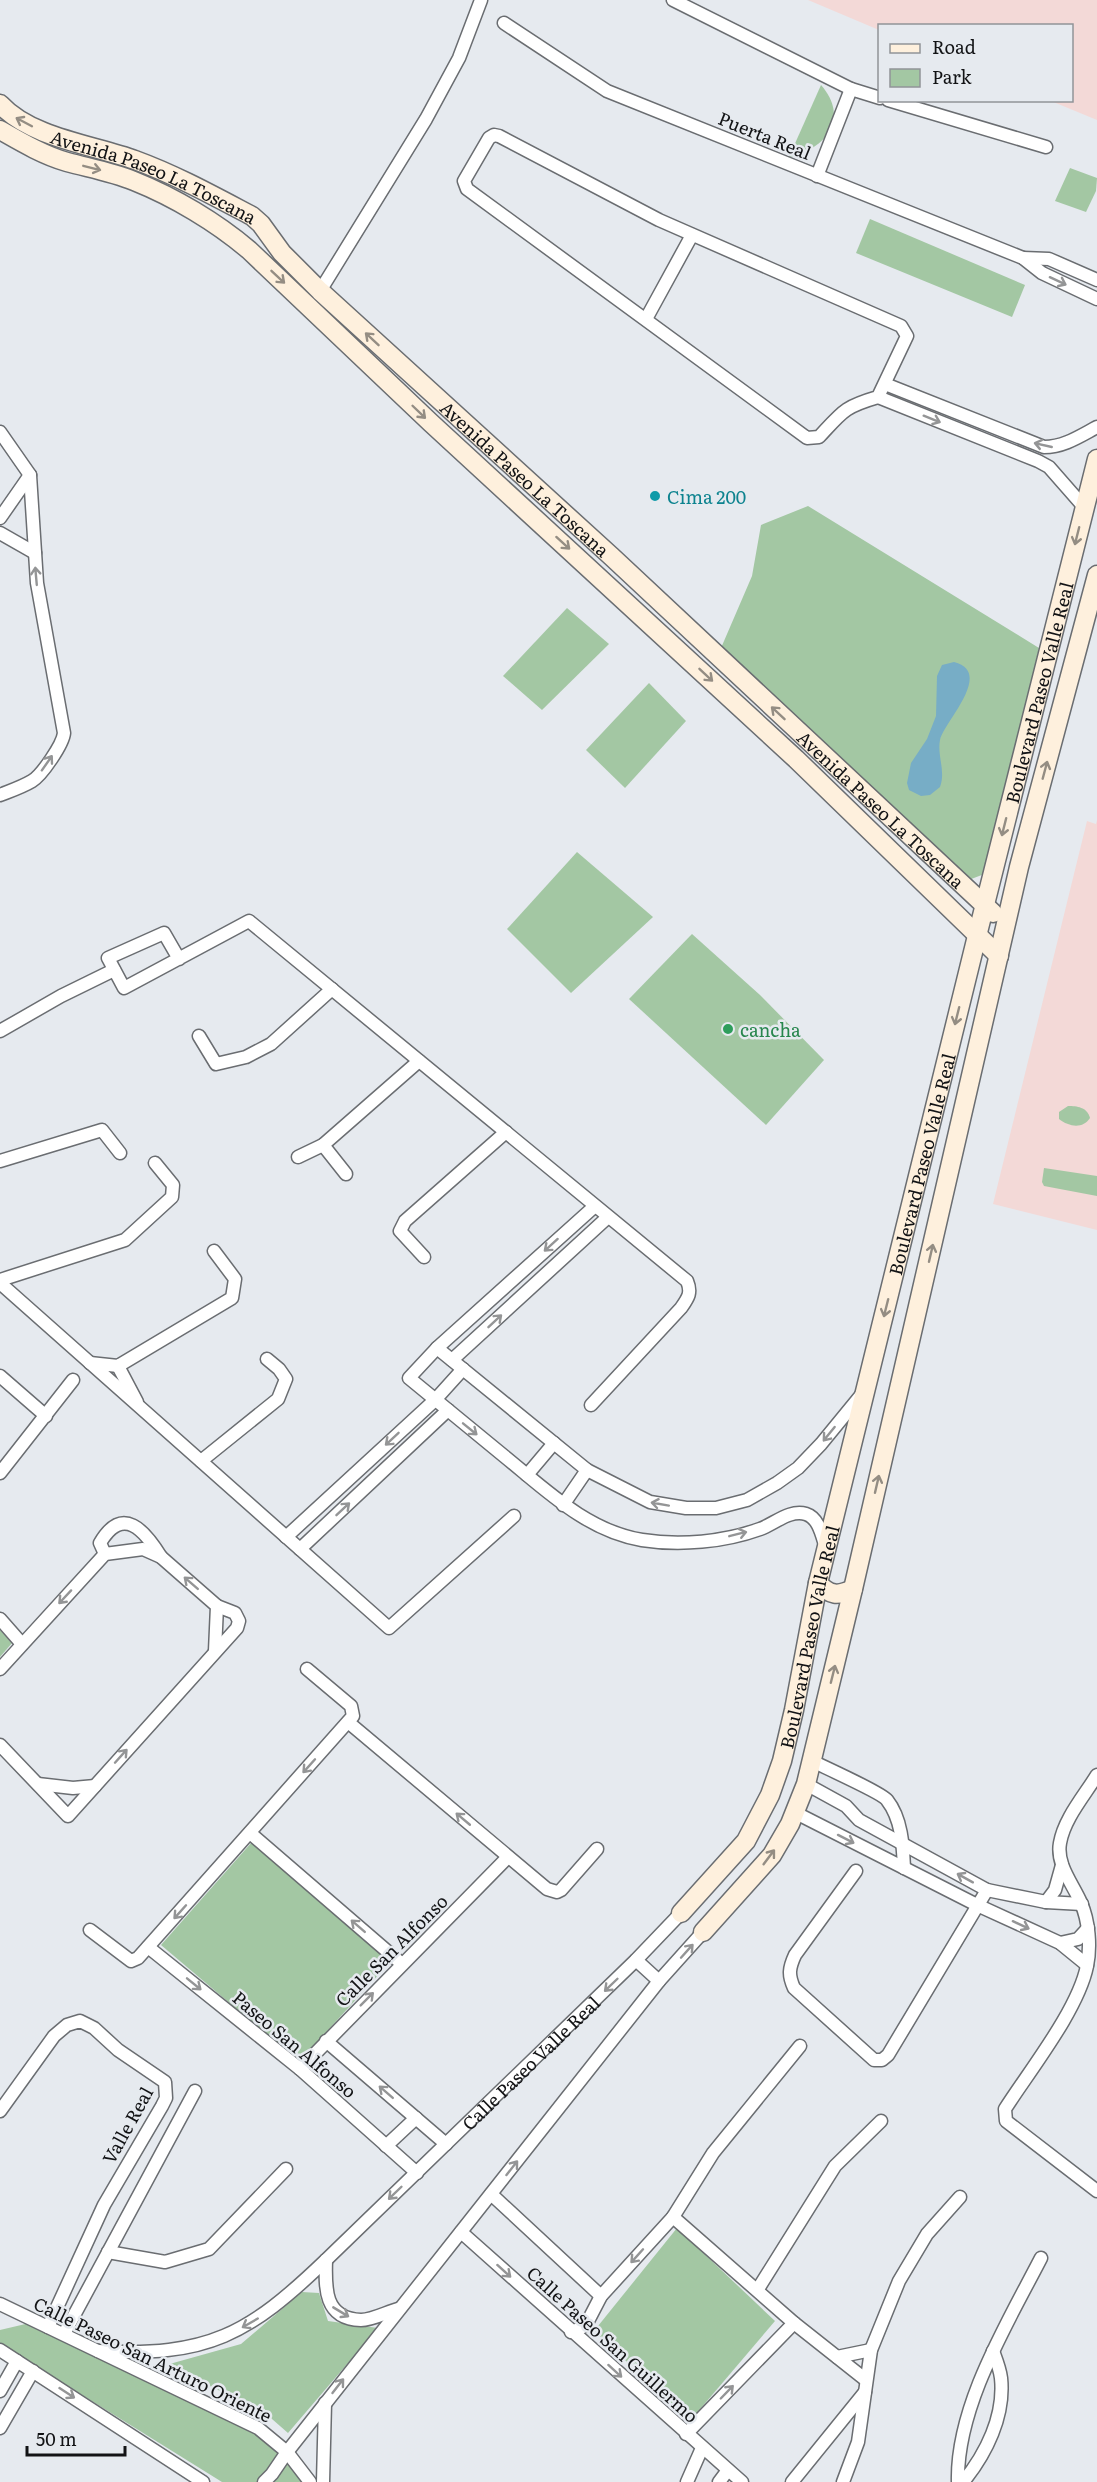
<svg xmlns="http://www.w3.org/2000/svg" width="1097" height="2482" font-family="Literata,serif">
	<rect width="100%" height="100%" fill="#e6eaef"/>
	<g fill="#f3d9d7">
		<polygon points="808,0 1097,0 1097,120 1051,101 1072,100 1072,26 880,26 879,30"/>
		<polygon points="1097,820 1097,1230 993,1204 1087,821 1096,824"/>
	</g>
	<g fill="#a3c7a3">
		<path d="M821,85C850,118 826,149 789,157Z"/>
		<polygon points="1070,168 1097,178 1096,191 1086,212 1055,201"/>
		<polygon points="870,219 1025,285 1012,317 856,253"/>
		<polygon points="808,506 1039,648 987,873 966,881 721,648 752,576 761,525"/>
		<polygon points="567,608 609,644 542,710 503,676"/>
		<polygon points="649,683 686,721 625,788 586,750"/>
		<polygon points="577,852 653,917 571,993 507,929"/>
		<polygon points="692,934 760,995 824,1060 766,1125 629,999"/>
		<path d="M1068,1106C1077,1106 1087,1107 1090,1118C1083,1129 1069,1127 1059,1119V1112Z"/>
		<polygon points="1044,1168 1097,1176 1097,1196 1044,1186 1042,1182"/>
		<polygon points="0,1630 12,1643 0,1657"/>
		<polygon points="252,1842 391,1961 299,2062 161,1945"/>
		<polygon points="677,2228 775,2321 690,2421 594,2331"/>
		<polygon points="302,2292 319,2293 328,2321 378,2328 288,2433 264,2412 166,2365 241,2344"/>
		<polygon points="34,2322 259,2435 292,2463 306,2482 222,2482 0,2344 0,2330"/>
	</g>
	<path fill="#77adc6" d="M954,662C995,672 943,723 940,740C937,756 946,771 940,787L930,795L921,796L909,790L907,783L911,763L927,739L936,716L937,676L942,665Z"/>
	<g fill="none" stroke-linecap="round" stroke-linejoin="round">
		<g stroke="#6a6d71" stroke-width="15">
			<g id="street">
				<polyline points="673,0 851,89"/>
				<polyline points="504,23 607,91 1023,258 1042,273 1097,299"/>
				<polyline points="888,100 1046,147"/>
				<path d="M494,135L499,136L659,220L901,326L907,336L878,397C844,407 843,411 819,437L807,438L467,189L464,181L489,138Z"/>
				<polyline points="817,176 851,89 880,98"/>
				<polyline points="1023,258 1049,259 1097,280"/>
				<polyline points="320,291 426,119 459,58 481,0"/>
				<polyline points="646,319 692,235"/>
				<path d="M885,384L1044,447C1064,447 1080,436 1097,427"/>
				<polyline points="878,397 1038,461 1049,467 1084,507"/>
				<path d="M0,432L30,475L37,583L64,733C63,744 42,775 32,781C22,787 10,791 0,795"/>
				<polyline points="0,518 30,475"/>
				<polyline points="0,533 35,553"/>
				<path d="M179,959L164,933L108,958L124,988L249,921L687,1281C692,1293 688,1298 681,1308L591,1405"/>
				<polyline points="0,1031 61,996 114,970"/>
				<polyline points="199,1036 216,1064 246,1057 271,1044 332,989"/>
				<polyline points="323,1145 346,1174"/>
				<polyline points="298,1157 323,1145 419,1061"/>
				<polyline points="0,1161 102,1130 120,1153"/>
				<path d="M595,1206L437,1348L409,1378C441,1404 472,1430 504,1456C546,1490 587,1531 642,1540C680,1546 724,1542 760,1529C774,1524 790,1509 806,1514C819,1518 822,1536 826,1548"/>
				<polyline points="424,1257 400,1231 405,1221 506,1132"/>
				<polyline points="0,1280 125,1240 172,1197 173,1185 155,1163"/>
				<polyline points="0,1283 389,1628 514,1516"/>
				<polyline points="437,1348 587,1470 650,1502 686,1508 716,1508 747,1500 777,1483 798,1468 821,1444 862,1394"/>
				<polyline points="452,1360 608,1217"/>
				<polyline points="90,1363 118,1366 232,1298 235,1279 214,1251"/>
				<polyline points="118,1366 137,1402"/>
				<polyline points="0,1376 46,1416"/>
				<polyline points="201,1461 278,1399 286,1379 279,1369 267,1359"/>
				<polyline points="0,1473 73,1380"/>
				<polyline points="527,1475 554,1443"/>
				<polyline points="563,1505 587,1470"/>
				<polyline points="286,1537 435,1400 463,1369"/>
				<polyline points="300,1549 448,1410"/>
				<path d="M105,1554L100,1543C123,1504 145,1531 161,1557"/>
				<polyline points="0,1619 22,1644"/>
				<polyline points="0,1669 105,1554 143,1549 161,1557 217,1606 215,1651"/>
				<polyline points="348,1722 547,1889 557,1892 561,1890 597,1849"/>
				<polyline points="0,1745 68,1816 237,1628 239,1621 235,1613 217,1606"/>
				<path d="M812,1761C824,1767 882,1793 887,1800C902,1819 903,1846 904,1868"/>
				<path d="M1097,1775C1084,1796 1064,1819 1060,1843C1056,1865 1073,1884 1081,1903C1089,1921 1091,1947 1087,1966C1078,2010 1030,2070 1005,2109L1006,2121L1097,2191"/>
				<polyline points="38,1784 73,1788 95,1786"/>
				<polyline points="806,1784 846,1806 859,1820 987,1890 1046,1902 1082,1904"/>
				<polyline points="794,1812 977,1905 1060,1943 1087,1965"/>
				<polyline points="250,1833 402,1964"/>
				<path d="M856,1871L795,1955C789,1968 788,1975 794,1988L874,2060H882L888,2055L987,1890"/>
				<polyline points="1046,1902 1055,1890 1062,1865"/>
				<polyline points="90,1930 131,1961 138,1958 353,1716 351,1706 307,1669"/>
				<polyline points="1060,1943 1078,1939 1088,1928"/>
				<polyline points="148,1947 300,2069 417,2173"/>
				<polyline points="636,1960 659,1981"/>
				<polyline points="326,2041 446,2144"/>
				<polyline points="300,2069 508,1857"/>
				<polyline points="0,2111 54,2036 67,2025 80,2021 94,2028 118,2050 165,2082 166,2098 162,2106 104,2205 48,2327"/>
				<polyline points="386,2146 416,2118"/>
				<polyline points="491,2194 601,2296"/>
				<polyline points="673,2217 794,2323 866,2380"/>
				<polyline points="461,2232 742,2482"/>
				<polyline points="108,2252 165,2262 209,2249 286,2169"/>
				<path d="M326,2260C325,2288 324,2319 361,2320C372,2320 387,2312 398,2309"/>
				<polyline points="758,2289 835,2166 881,2121"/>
				<polyline points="0,2304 258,2428 287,2452 310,2482"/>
				<polyline points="571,2332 581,2328 588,2321 601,2296 673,2217 713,2153 800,2046"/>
				<polyline points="64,2334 195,2091"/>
				<polyline points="0,2350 203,2482"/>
				<path id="s1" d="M98,2351C208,2357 248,2335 326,2260L636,1960L681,1913"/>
				<polyline points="837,2357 871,2350"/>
				<polyline points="0,2391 17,2361"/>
				<polyline points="0,2428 33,2371"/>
				<polyline points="686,2434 794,2323"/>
				<polyline points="264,2482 272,2474 287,2452 659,1981 703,1932"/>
				<polyline points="323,2482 325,2403"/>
				<polyline points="687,2482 702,2448"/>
				<polyline points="719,2482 728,2470"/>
				<polyline points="792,2482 865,2392"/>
				<polyline points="843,2482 858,2442 871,2350 899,2281 927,2234 960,2197"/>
				<path d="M958,2482C956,2407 1007,2324 1041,2258"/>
				<path d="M963,2482C986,2454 1005,2416 1001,2378C1000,2369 996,2359 993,2351"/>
			</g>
		</g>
		<g stroke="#6a6d71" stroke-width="21">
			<g id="secondary">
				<path id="s2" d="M0,104C31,138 94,145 135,160C176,175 214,196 252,216L261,224L282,253L320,291L611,556L993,913"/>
				<path d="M0,130C21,142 43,155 67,162C89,168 112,172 134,181C174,197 216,222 249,250L431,423L796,759L999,956"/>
				<path d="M818,1583C830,1596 838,1596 853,1589"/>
				<path id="s3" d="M681,1913L746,1841L770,1795L782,1761L794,1710L818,1583L977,936L1097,459"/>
				<polyline points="703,1932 772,1855 790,1824 806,1784 853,1589 1019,867 1097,575"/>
			</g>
		</g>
		<use href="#street" stroke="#fff" stroke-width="12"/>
		<use href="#secondary" stroke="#fef0dd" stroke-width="18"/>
	</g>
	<defs><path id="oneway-shaft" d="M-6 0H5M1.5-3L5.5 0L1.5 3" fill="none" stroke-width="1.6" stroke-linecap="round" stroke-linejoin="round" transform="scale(1.5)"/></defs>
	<g stroke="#948d83">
		<use href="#oneway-shaft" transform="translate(24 122) rotate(-152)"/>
		<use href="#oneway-shaft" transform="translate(92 168) rotate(14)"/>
		<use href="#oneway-shaft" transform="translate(278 277) rotate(43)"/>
		<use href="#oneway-shaft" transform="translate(372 339) rotate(-137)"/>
		<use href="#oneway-shaft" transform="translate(419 412) rotate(44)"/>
		<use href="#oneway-shaft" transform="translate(1077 536) rotate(104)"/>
		<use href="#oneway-shaft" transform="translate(563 543) rotate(42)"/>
		<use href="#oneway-shaft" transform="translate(706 675) rotate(43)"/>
		<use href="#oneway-shaft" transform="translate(778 713) rotate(-137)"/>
		<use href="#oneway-shaft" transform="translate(1045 770) rotate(-75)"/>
		<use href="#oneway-shaft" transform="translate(1004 827) rotate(104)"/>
		<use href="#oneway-shaft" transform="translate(957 1016) rotate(104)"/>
		<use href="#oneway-shaft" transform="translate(931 1253) rotate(-77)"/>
		<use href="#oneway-shaft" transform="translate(886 1308) rotate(104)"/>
		<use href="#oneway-shaft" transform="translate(877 1484) rotate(-77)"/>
		<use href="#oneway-shaft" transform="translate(833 1674) rotate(-76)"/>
		<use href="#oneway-shaft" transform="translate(769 1857) rotate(-53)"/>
	</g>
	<g stroke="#949596">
		<use href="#oneway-shaft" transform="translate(1058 281) rotate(25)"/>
		<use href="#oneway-shaft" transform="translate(932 419) rotate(22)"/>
		<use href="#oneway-shaft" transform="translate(1043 445) rotate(-167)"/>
		<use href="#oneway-shaft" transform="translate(36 576) rotate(-95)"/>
		<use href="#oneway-shaft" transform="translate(47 763) rotate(-55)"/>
		<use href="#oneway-shaft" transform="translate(551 1245) rotate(138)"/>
		<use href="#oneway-shaft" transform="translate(495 1321) rotate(-43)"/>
		<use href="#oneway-shaft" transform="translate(470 1429) rotate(39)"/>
		<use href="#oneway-shaft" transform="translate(829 1434) rotate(129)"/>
		<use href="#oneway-shaft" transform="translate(392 1439) rotate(137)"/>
		<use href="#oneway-shaft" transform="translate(660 1504) rotate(-170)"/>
		<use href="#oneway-shaft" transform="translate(343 1509) rotate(-43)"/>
		<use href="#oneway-shaft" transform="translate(738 1534) rotate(-14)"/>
		<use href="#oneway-shaft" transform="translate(191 1583) rotate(-139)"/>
		<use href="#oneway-shaft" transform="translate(65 1597) rotate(133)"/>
		<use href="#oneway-shaft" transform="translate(121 1756) rotate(-48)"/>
		<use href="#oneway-shaft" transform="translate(309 1766) rotate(132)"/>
		<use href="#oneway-shaft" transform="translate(463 1819) rotate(-140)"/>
		<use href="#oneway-shaft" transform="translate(846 1839) rotate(27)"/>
		<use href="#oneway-shaft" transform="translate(965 1878) rotate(-151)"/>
		<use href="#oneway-shaft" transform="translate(180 1912) rotate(132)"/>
		<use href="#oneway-shaft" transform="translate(1021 1925) rotate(25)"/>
		<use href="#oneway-shaft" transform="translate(358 1926) rotate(-139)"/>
		<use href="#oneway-shaft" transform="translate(687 1951) rotate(-48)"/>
		<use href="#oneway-shaft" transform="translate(194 1984) rotate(39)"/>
		<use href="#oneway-shaft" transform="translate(611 1985) rotate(136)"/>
		<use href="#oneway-shaft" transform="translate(367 1999) rotate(-45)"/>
		<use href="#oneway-shaft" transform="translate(386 2092) rotate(-139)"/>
		<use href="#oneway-shaft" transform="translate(512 2168) rotate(-52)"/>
		<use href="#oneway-shaft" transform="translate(395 2193) rotate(136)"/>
		<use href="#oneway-shaft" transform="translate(637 2256) rotate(132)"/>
		<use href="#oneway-shaft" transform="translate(504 2271) rotate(42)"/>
		<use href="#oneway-shaft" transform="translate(341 2312) rotate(31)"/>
		<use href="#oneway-shaft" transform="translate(250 2323) rotate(150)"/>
		<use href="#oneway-shaft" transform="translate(615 2371) rotate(42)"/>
		<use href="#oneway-shaft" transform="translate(338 2386) rotate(-52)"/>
		<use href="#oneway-shaft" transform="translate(727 2392) rotate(-46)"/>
		<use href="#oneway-shaft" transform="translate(67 2393) rotate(33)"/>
	</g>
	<circle fill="#0f9aa8" stroke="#e6eaef" stroke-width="2" cx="655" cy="496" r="6"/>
	<circle fill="#2e9e5b" stroke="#e6eaef" stroke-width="2" cx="728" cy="1029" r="6"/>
	<g text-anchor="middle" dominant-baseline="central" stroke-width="5" stroke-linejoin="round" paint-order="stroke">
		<g font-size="18" fill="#121315" stroke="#e6eaef">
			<text transform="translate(765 135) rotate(22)">Puerta Real</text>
			<text stroke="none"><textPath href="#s2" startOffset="171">Avenida Paseo La Toscana</textPath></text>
			<text stroke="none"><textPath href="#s2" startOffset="657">Avenida Paseo La Toscana</textPath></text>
			<text stroke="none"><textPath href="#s3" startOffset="1284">Boulevard Paseo Valle Real</textPath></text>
			<text stroke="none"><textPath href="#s2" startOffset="1143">Avenida Paseo La Toscana</textPath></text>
			<text stroke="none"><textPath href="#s3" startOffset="798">Boulevard Paseo Valle Real</textPath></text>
			<text stroke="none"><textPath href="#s3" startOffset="312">Boulevard Paseo Valle Real</textPath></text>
			<text transform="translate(391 1950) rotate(-45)">Calle San Alfonso</text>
			<text transform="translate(295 2044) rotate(40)">Paseo San Alfonso</text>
			<text stroke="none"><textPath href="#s1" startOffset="540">Calle Paseo Valle Real</textPath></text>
			<text transform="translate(127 2125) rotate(-61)">Valle Real</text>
			<text transform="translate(613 2344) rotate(42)">Calle Paseo San Guillermo</text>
			<text transform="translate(153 2359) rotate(26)">Calle Paseo San Arturo Oriente</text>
		</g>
		<g font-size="18" fill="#0d838f" stroke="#e6eaef" text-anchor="start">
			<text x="667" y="496">Cima 200</text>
		</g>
		<g font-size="18" fill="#27864d" stroke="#e6eaef" text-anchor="start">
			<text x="740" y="1029">cancha</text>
		</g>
	</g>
	<rect x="878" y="24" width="195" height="78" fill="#e6eaef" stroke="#919498" stroke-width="1.5"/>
	<rect x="890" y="44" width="30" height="9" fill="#fef0dd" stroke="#919498" stroke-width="1.5"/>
	<text x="932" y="54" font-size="18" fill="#121315">Road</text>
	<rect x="890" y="69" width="30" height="18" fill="#a3c7a3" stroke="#919498" stroke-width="1.5"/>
	<text x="932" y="84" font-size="18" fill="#121315">Park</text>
	<path d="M27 2446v9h98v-9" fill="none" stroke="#121315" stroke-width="3"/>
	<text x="36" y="2446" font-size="18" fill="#121315" stroke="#e6eaef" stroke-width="4.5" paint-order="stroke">50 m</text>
</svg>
